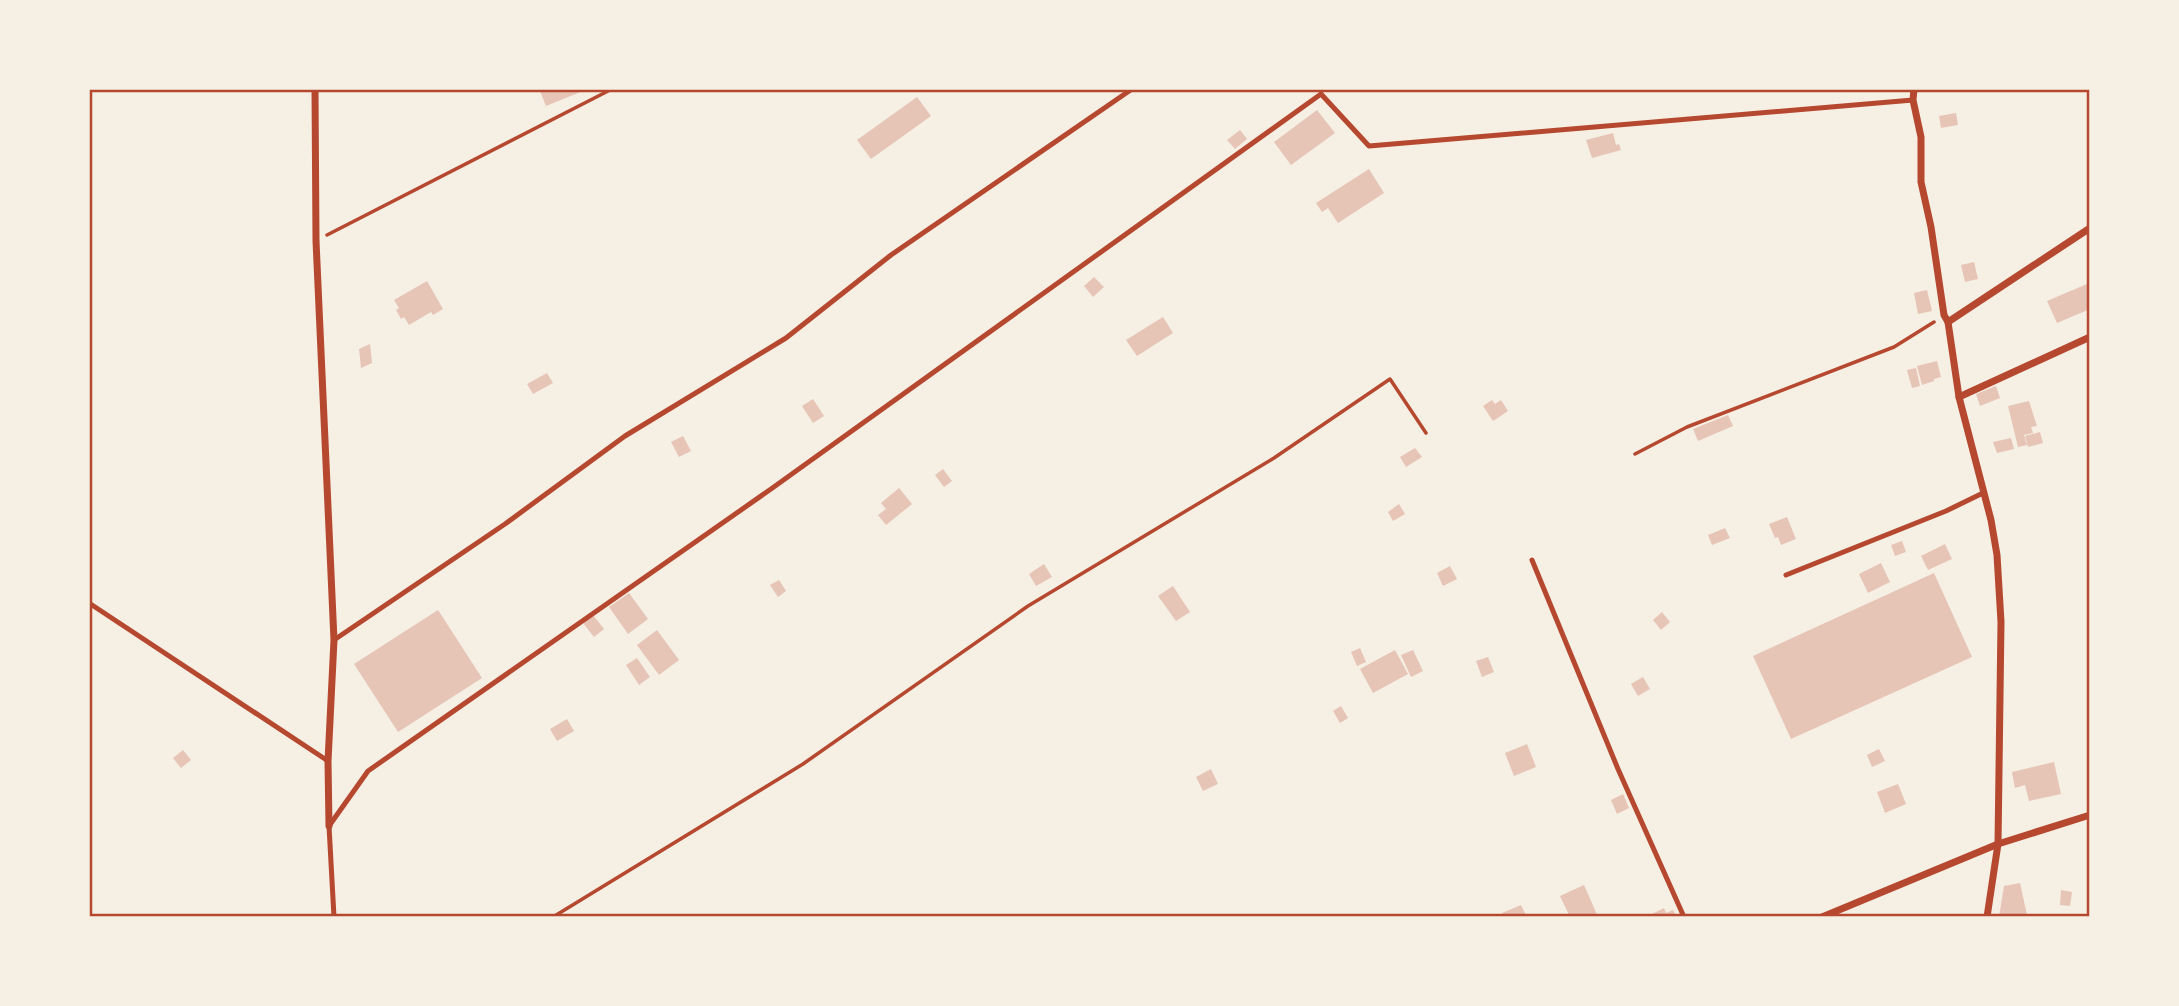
<svg xmlns="http://www.w3.org/2000/svg" width="2179" height="1006" font-family="'Golos Text',sans-serif">
	<rect width="100%" height="100%" fill="#f6efe4"/>
	<g fill="#e6c5b7">
		<polygon points="544,89 588,89 546,106 540,91"/>
		<polygon points="917,97 931,116 871,159 857,140"/>
		<polygon points="1317,110 1335,133 1291,165 1274,142"/>
		<polygon points="1956,113 1958,125 1941,128 1939,116"/>
		<polygon points="1240,130 1247,139 1235,149 1227,140"/>
		<polygon points="1613,133 1616,145 1619,144 1621,150 1592,158 1586,140"/>
		<polygon points="1369,169 1384,193 1338,223 1328,208 1322,212 1316,203"/>
		<polygon points="1974,262 1978,279 1965,282 1961,265"/>
		<polygon points="1094,277 1104,287 1093,297 1084,286"/>
		<polygon points="427,281 443,309 433,315 431,312 409,325 404,317 401,319 396,310 399,308 394,300"/>
		<polygon points="2087,284 2090,291 2090,309 2057,323 2047,301"/>
		<polygon points="1927,290 1932,311 1918,314 1914,293"/>
		<polygon points="1163,317 1173,333 1137,356 1126,340"/>
		<polygon points="370,344 372,363 361,368 359,349"/>
		<polygon points="1937,361 1941,377 1934,379 1934,381 1922,385 1917,366"/>
		<polygon points="1916,368 1920,386 1912,388 1907,370"/>
		<polygon points="547,373 553,383 533,394 527,384"/>
		<polygon points="1996,386 2000,398 1980,406 1976,394"/>
		<polygon points="813,399 824,416 813,423 802,406"/>
		<polygon points="1492,400 1495,404 1501,400 1508,411 1493,421 1483,406"/>
		<polygon points="2029,401 2037,426 2031,427 2033,433 2024,435 2027,445 2018,447 2008,406"/>
		<polygon points="1728,415 1733,426 1698,441 1693,429"/>
		<polygon points="2040,432 2043,443 2028,447 2025,436"/>
		<polygon points="683,436 691,451 679,457 671,442"/>
		<polygon points="2011,438 2014,449 1997,453 1993,442"/>
		<polygon points="1415,448 1422,457 1406,467 1400,457"/>
		<polygon points="943,469 952,481 944,487 935,475"/>
		<polygon points="899,488 912,504 886,525 878,515 886,509 881,503"/>
		<polygon points="1399,504 1405,514 1393,521 1388,512"/>
		<polygon points="1787,517 1796,539 1781,545 1778,537 1775,538 1769,524"/>
		<polygon points="1725,528 1730,538 1712,545 1708,535"/>
		<polygon points="1902,541 1906,552 1895,556 1891,545"/>
		<polygon points="1945,544 1952,559 1928,570 1921,556"/>
		<polygon points="1881,563 1890,582 1868,593 1859,574"/>
		<polygon points="1044,564 1052,577 1036,586 1029,574"/>
		<polygon points="1450,566 1457,579 1443,586 1437,573"/>
		<polygon points="1934,573 1972,657 1791,739 1753,656"/>
		<polygon points="779,580 786,591 778,597 770,585"/>
		<polygon points="1173,586 1190,612 1176,621 1158,596"/>
		<polygon points="629,593 648,619 628,634 609,607"/>
		<polygon points="438,610 482,678 398,732 354,664"/>
		<polygon points="1662,612 1670,622 1661,630 1653,620"/>
		<polygon points="593,615 604,629 594,637 583,623"/>
		<polygon points="657,630 679,660 659,675 637,645"/>
		<polygon points="1360,648 1366,662 1357,666 1351,652"/>
		<polygon points="1395,650 1408,674 1373,693 1360,669"/>
		<polygon points="1413,650 1423,671 1411,677 1401,655"/>
		<polygon points="1488,657 1494,672 1482,677 1476,661"/>
		<polygon points="637,658 650,677 639,685 626,665"/>
		<polygon points="1643,677 1650,689 1638,696 1631,684"/>
		<polygon points="1341,706 1348,718 1340,723 1333,711"/>
		<polygon points="567,719 574,731 557,741 550,729"/>
		<polygon points="1527,744 1536,767 1514,776 1505,753"/>
		<polygon points="1879,749 1885,761 1872,767 1867,755"/>
		<polygon points="183,750 191,760 181,768 173,758"/>
		<polygon points="2054,762 2061,794 2029,801 2025,785 2015,788 2012,772"/>
		<polygon points="1211,769 1218,784 1203,791 1196,777"/>
		<polygon points="1898,784 1906,804 1885,813 1877,792"/>
		<polygon points="1623,794 1629,808 1617,814 1611,800"/>
		<polygon points="2020,883 2027,915 1999,917 2004,886"/>
		<polygon points="1584,885 1598,917 1570,917 1560,896"/>
		<polygon points="2061,890 2072,892 2070,906 2060,905"/>
		<polygon points="1521,905 1527,917 1503,917 1502,913"/>
		<polygon points="1664,908 1666,913 1673,910 1676,917 1646,917"/>
	</g>
	<g fill="none" stroke-linecap="round" stroke-linejoin="round">
		<g stroke="#b5482f" stroke-width="3.5">
			<polyline points="327,235 612,89"/>
			<polyline points="1635,454 1687,427 1894,347 1934,322"/>
			<polyline points="553,917 803,764 1028,606 1274,458 1390,379 1426,433"/>
		</g>
		<g stroke="#b5482f" stroke-width="5">
			<polyline points="1532,560 1618,769 1684,917"/>
			<polyline points="1786,575 1946,511 1983,493"/>
			<polyline points="89,603 328,761"/>
			<polyline points="334,640 505,524 625,436 786,338 891,255 1132,89"/>
			<polyline points="334,917 329,826 368,771 771,489 1321,94 1369,146 1913,100"/>
		</g>
		<g stroke="#b5482f" stroke-width="7">
			<polyline points="315,89 316,241 334,640 328,761 329,826"/>
			<polyline points="1914,89 1913,100 1921,137 1921,182 1931,227 1944,315 1948,322 1959,397 1991,520 1997,555 2001,622 1998,844 1987,917"/>
			<polyline points="1948,322 2090,228"/>
			<polyline points="1959,397 2090,337"/>
			<polyline points="1822,917 1998,844 2090,815"/>
		</g>
	</g>
	<rect width="2179" height="1006" fill="none" stroke="#f6efe4" stroke-width="182"/>
	<rect x="91" y="91" width="1997" height="824" fill="none" stroke="#b5482f" stroke-width="2.5"/>
</svg>
